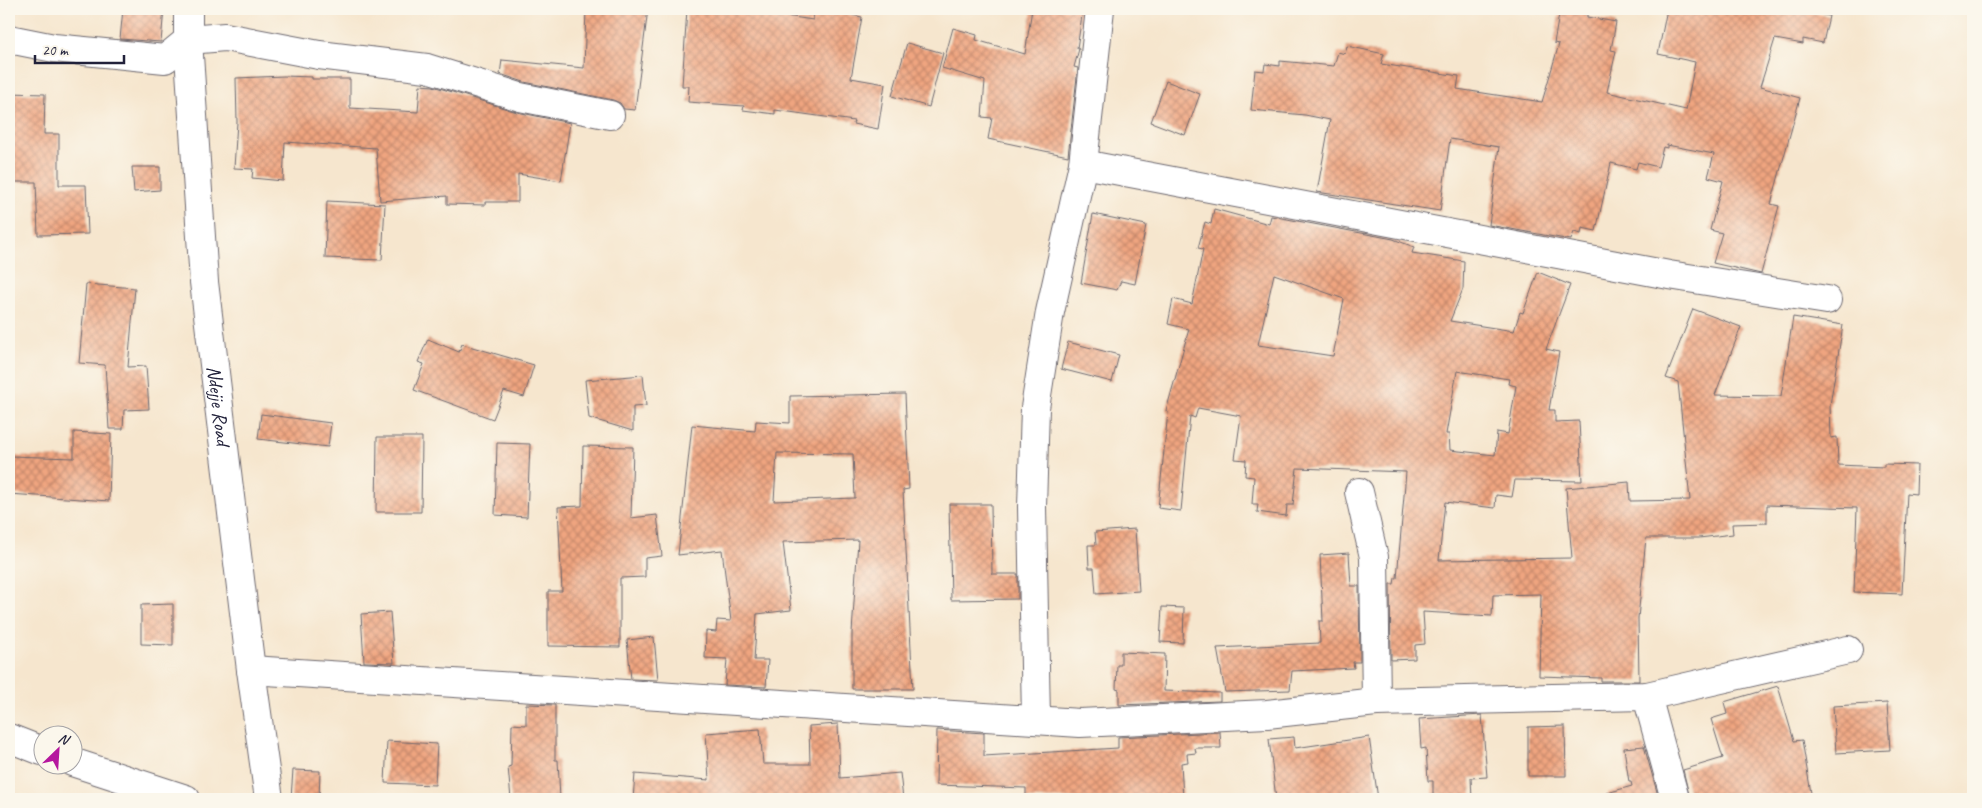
<svg xmlns="http://www.w3.org/2000/svg" width="1982" height="808" font-family="Caveat,sans-serif">
	<defs>
		<pattern id="building-cross-hatch" width="8" height="8" patternUnits="userSpaceOnUse" patternTransform="scale(1.25)"><rect width="8" height="8" fill="#f0a580"/><path d="M0 0l8 8M0 8l8-8" fill="none" stroke="#c2866a"/></pattern>
	</defs>
	<rect width="100%" height="100%" fill="#fbf7ec"/>
	<filter id="ink" filterUnits="userSpaceOnUse"><feTurbulence type="fractalNoise" baseFrequency=".02" numOctaves="2"/><feDisplacementMap in="SourceGraphic" scale="10" xChannelSelector="R" yChannelSelector="G"/><feConvolveMatrix kernelMatrix="1 2 1 2 8 2 1 2 1" color-interpolation-filters="sRGB"/></filter>
	<filter id="wash" filterUnits="userSpaceOnUse"><feTurbulence type="fractalNoise" baseFrequency=".0096" numOctaves="4" result="noise"/><feDisplacementMap in="SourceGraphic" scale="20" xChannelSelector="R" yChannelSelector="G"/><feGaussianBlur stdDeviation="1.12" result="paint"/><feColorMatrix in="noise" values="0 0 0 0 0 0 0 0 0 0 0 0 0 0 0 0 0 1.4 0 .05"/><feComposite in="paint" operator="in"/></filter>
	<g filter="url(#wash)">
		<rect width="100%" height="100%" fill="#f6e6ce"/>
		<g id="blocks">
			<g fill="url(#building-cross-hatch)" fill-rule="evenodd">
				<polygon points="123,9 164,9 161,42 120,39"/>
				<polygon points="586,9 648,9 635,110 624,109 620,103 613,100 524,82 500,74 502,60 584,68"/>
				<polygon points="687,9 738,9 813,20 812,9 824,9 862,17 851,78 885,84 878,129 853,124 854,121 775,110 775,114 743,110 744,106 688,102 689,86 682,86"/>
				<polygon points="1032,9 1083,9 1077,48 1079,49 1074,67 1078,68 1068,156 988,139 992,118 982,117 985,81 942,68 953,28 977,35 976,40 1025,54"/>
				<polygon points="1560,9 1587,12 1587,17 1616,22 1611,50 1616,51 1607,92 1686,110 1695,62 1658,54 1667,9 1795,9 1829,16 1823,43 1803,39 1803,44 1775,39 1760,87 1800,98 1771,204 1779,206 1761,274 1713,263 1722,233 1710,230 1723,181 1708,177 1714,154 1667,145 1667,148 1663,147 1658,167 1638,162 1636,169 1611,163 1596,231 1582,228 1581,234 1574,232 1571,240 1489,225 1499,147 1450,139 1440,211 1317,192 1330,120 1305,115 1251,110 1255,70 1264,71 1265,64 1280,66 1280,61 1334,66 1338,52 1345,54 1347,46 1384,54 1381,64 1459,76 1457,89 1542,102 1559,44 1554,43"/>
				<polygon points="907,43 943,53 929,107 892,96"/>
				<polygon points="284,76 312,77 312,79 350,79 350,108 418,112 420,85 433,86 517,112 570,123 561,181 518,174 518,202 485,202 485,205 447,204 447,196 380,201 376,148 285,142 283,181 252,178 253,169 234,168 237,122 236,78"/>
				<polygon points="1166,81 1200,94 1185,135 1151,122"/>
				<polygon points="9,93 45,94 44,134 59,134 59,185 86,185 88,234 38,235 36,182 14,182 13,154 9,154"/>
				<polygon points="132,167 160,167 160,190 134,192"/>
				<polygon points="327,201 385,204 382,260 325,258"/>
				<path d="M1214,209L1269,224L1271,216L1393,239L1414,247L1412,253L1464,261L1463,289L1450,321L1514,331L1520,312L1523,313L1538,272L1570,285L1546,349L1559,352L1549,410H1555V422L1579,421L1582,481L1515,480L1512,497L1496,495L1495,508L1445,502L1439,560L1572,558L1566,488L1629,482L1630,501L1690,500L1678,382L1666,378L1693,309L1741,327L1715,395L1781,396L1793,317L1843,325L1830,405L1831,438L1837,437L1838,465L1884,467V464L1917,465L1916,494L1907,493L1902,594L1854,592L1857,508L1767,505V523L1732,524L1733,534L1699,538H1646L1638,618L1639,681H1601V678L1539,676L1541,594L1493,595L1492,616L1423,612L1425,644L1415,645V659L1391,660L1390,584H1394L1395,578H1397L1406,472L1297,468L1293,505H1287L1286,516L1257,512L1258,504H1252L1254,477L1245,476L1246,460L1235,459L1241,416L1198,408L1195,418L1190,416L1181,511L1158,508L1168,412L1166,411L1189,329L1168,324L1173,299L1192,304L1203,249L1198,248L1205,222L1211,224ZM1274,274L1344,299L1333,356L1258,345ZM1457,371L1509,379L1508,384L1516,386L1508,434L1497,432L1495,455L1450,450L1449,434H1446Z"/>
				<polygon points="1093,214 1146,225 1135,284 1121,281 1117,290 1081,283"/>
				<polygon points="86,284 135,288 128,367 146,366 149,409 124,410 123,429 109,429 105,365 79,363"/>
				<polygon points="428,339 459,352 462,344 534,365 524,397 504,391 493,419 414,390 424,364 418,362"/>
				<polygon points="1068,342 1119,355 1112,382 1061,369"/>
				<polygon points="643,375 646,406 633,407 633,431 589,418 585,380"/>
				<path d="M905,394L909,489L903,490L913,689H852V633L858,540L783,542L791,610L757,614L754,660H768L766,687L725,685L727,659L705,658L706,631L716,632L717,620L731,621L722,550L678,555L692,425L755,431L756,421L790,423V396ZM777,453L853,454L855,498L774,501Z"/>
				<polygon points="261,414 331,423 328,447 258,439"/>
				<polygon points="74,432 111,434 109,501 9,494 9,456 74,458"/>
				<polygon points="377,437 422,437 421,512 376,512"/>
				<polygon points="497,443 530,444 527,517 495,515"/>
				<polygon points="583,446 633,447 631,518 657,515 662,556 645,558 645,577 620,578 620,647 548,646 548,591 562,591 558,507 582,506"/>
				<polygon points="949,504 991,504 992,574 1018,574 1018,599 951,600"/>
				<polygon points="1135,529 1139,591 1096,594 1094,568 1089,568 1088,545 1096,545 1095,532"/>
				<polygon points="1349,553 1351,586 1359,586 1360,662 1353,662 1354,668 1292,671 1290,690 1225,692 1217,648 1320,643 1319,621 1323,621 1320,555"/>
				<polygon points="173,604 173,645 141,644 141,605"/>
				<polygon points="1162,607 1184,608 1183,643 1160,642"/>
				<polygon points="390,612 394,663 364,662 361,614"/>
				<polygon points="654,637 658,680 631,679 627,640"/>
				<polygon points="1121,652 1165,654 1164,691 1220,693 1220,701 1119,705 1119,690 1116,689 1117,665 1121,665"/>
				<polygon points="1778,686 1794,741 1802,740 1812,799 1690,799 1683,770 1723,758 1711,719 1727,714 1724,702"/>
				<polygon points="1887,703 1890,750 1836,753 1833,706"/>
				<polygon points="526,704 555,705 555,760 558,760 560,799 511,799 508,767 511,766 512,724 526,725"/>
				<polygon points="1482,715 1487,777 1471,778 1472,799 1433,799 1433,781 1428,781 1426,748 1421,749 1419,719"/>
				<polygon points="838,724 840,778 900,773 903,799 633,799 635,774 709,780 706,733 760,729 763,764 810,764 809,726"/>
				<polygon points="1565,726 1566,776 1528,776 1528,727"/>
				<polygon points="937,730 984,733 984,756 1118,748 1118,737 1220,732 1221,748 1195,748 1196,753 1187,754 1188,762 1181,763 1183,798 1026,799 1026,788 936,785"/>
				<polygon points="1294,737 1295,748 1369,737 1378,799 1276,799 1269,739"/>
				<polygon points="387,741 437,744 435,785 385,783"/>
				<polygon points="1644,746 1659,799 1608,799 1607,793 1632,786 1631,782 1629,782 1624,748"/>
				<polygon points="293,770 320,771 319,799 291,798"/>
			</g>
		</g>
	</g>
	<g filter="url(#ink)">
		<use href="#blocks" fill-opacity="0" stroke="#6c676e" stroke-width="1"/>
		<g fill="none" stroke-linecap="round" stroke-linejoin="round">
			<g stroke="#6c676e" stroke-width="30">
				<g id="minor">
					<path id="s1" d="M188,9V40L204,282L251,670L269,799"/>
					<polyline points="9,39 54,48 165,59 188,40 225,37 319,55 427,68 520,97 610,115"/>
					<polyline points="1083,164 1669,275 1827,300"/>
					<polyline points="1359,492 1374,557 1376,702"/>
					<polyline points="251,670 1080,723 1267,714 1376,702 1647,696 1848,650"/>
					<polyline points="1647,696 1675,799"/>
					<polyline points="1036,720 1032,507 1035,408 1050,312 1083,164 1100,9"/>
					<polyline points="9,738 42,751"/>
					<polyline points="72,762 186,799"/>
				</g>
			</g>
			<use href="#minor" stroke="#fff" stroke-width="28"/>
		</g>
	</g>
	<g text-anchor="middle" dominant-baseline="central" stroke-width="4" stroke-linejoin="round" paint-order="stroke">
		<g font-size="20" fill="#22223b" stroke="#fbf7ec">
			<text stroke="none"><textPath href="#s1" startOffset="398">Ndejje Road</textPath></text>
		</g>
	</g>
	<rect width="1982" height="808" fill="none" stroke="#fbf7ec" stroke-width="30"/>
	<g transform="translate(58 750) rotate(25)"><circle r="24" fill="#fbf7ec" stroke="#a4a2a5"/>
	<path d="M0-4L9 19L0 12L-9 19Z" fill="#b5179e"/>
	<text y="-8" font-size="14" font-weight="bold" text-anchor="middle" fill="#22223b">N</text>
	</g>
	<path d="M35 55v8h89v-8" fill="none" stroke="#22223b" stroke-width="2.5"/>
	<text x="42" y="55" font-size="15" fill="#22223b" stroke="#fbf7ec" stroke-width="4" paint-order="stroke">20 m</text>
</svg>
